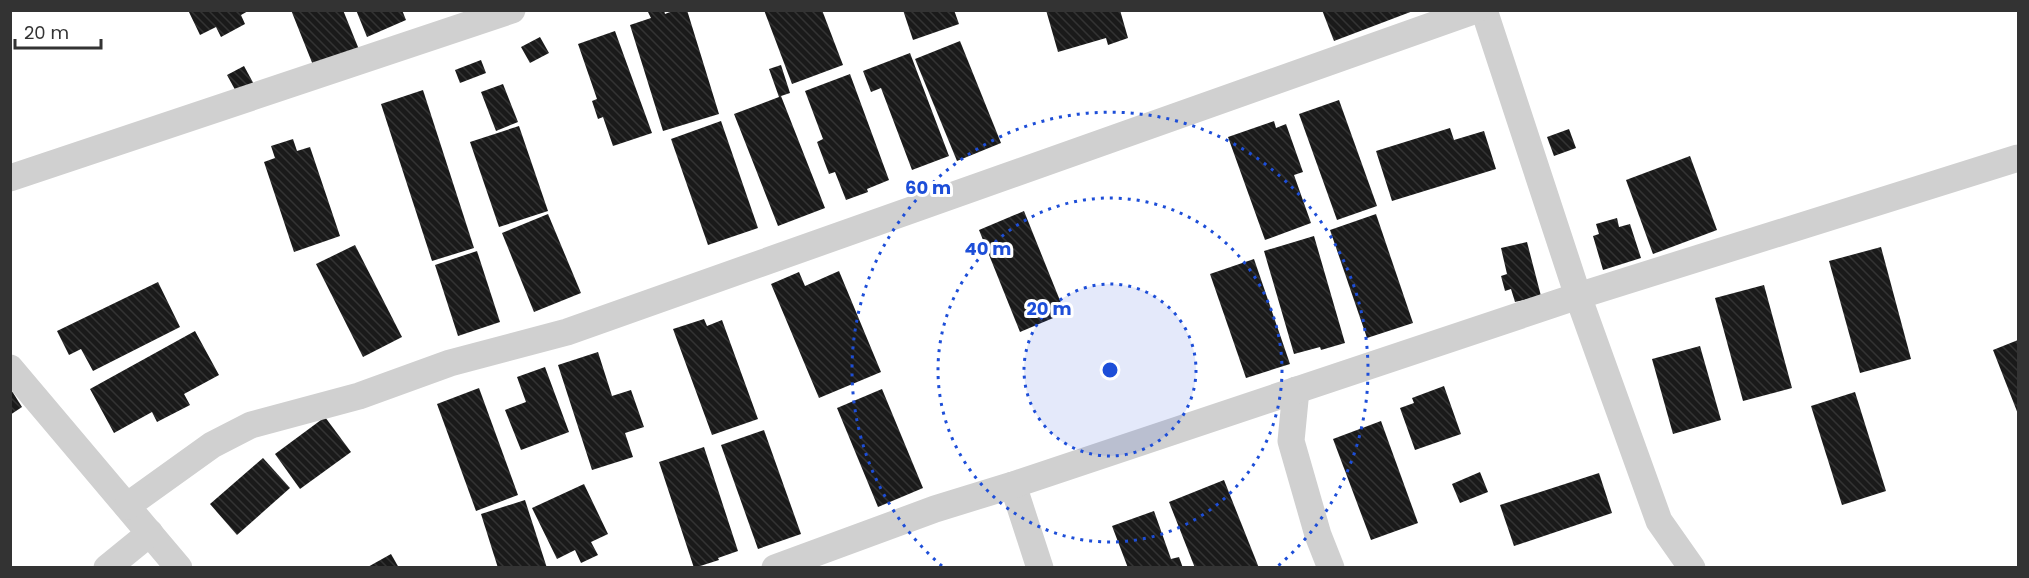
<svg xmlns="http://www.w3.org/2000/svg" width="2029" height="578" font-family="Poppins,sans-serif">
	<defs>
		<pattern id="building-back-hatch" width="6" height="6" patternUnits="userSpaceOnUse" patternTransform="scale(1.5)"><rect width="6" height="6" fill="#1a1a1a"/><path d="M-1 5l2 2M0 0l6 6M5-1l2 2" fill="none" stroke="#333"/></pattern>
	</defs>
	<rect width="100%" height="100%" fill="#fff"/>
	<g fill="url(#building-back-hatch)">
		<polygon points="188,10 250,10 241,15 245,24 221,37 216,27 200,35"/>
		<polygon points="291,10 343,10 360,52 315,70"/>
		<polygon points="356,10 402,10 406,20 367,37"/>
		<polygon points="652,10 664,10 665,14 675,10 687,10 719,114 663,131 630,25 651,18 648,12"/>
		<polygon points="764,10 822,10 843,65 792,84"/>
		<polygon points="903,10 954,10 959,24 913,40"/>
		<polygon points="1046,10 1120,10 1128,38 1108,45 1106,38 1058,52"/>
		<polygon points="1322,10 1413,10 1413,11 1334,41"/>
		<polygon points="615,31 652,133 613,146 603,117 598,119 592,101 597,99 578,44"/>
		<polygon points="540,37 549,53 530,63 521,47"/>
		<polygon points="960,41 1001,143 957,161 915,59"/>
		<polygon points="910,53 949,156 912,170 881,88 871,92 863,71"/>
		<polygon points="481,60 486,73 460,83 455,70"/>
		<polygon points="781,65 790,93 781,96 825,208 778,226 734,114 779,97 769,69"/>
		<polygon points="244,66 256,88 239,97 227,75"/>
		<polygon points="850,74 889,180 867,189 868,192 846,200 835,172 829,174 817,142 823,139 805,91"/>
		<polygon points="503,84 518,122 496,131 481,92"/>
		<polygon points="423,90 474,248 432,261 381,104"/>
		<polygon points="1339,100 1377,206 1337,220 1299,114"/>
		<polygon points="721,121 758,228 708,245 671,139"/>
		<polygon points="1274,121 1276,128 1286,124 1303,172 1294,175 1311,223 1265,240 1228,137"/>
		<polygon points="519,126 548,211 499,227 470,142"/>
		<polygon points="1450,128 1454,140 1484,131 1496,169 1392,201 1376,151"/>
		<polygon points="1569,129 1576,148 1554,156 1547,137"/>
		<polygon points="293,139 297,151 310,147 340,236 294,252 264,162 275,158 271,146"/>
		<polygon points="1690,156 1717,230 1653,254 1626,180"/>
		<polygon points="1024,211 1065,313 1020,332 979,230"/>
		<polygon points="548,214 581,293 534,312 502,233"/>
		<polygon points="1376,214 1413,323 1367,338 1330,230"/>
		<polygon points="1617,218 1619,227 1630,224 1641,258 1603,270 1593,236 1599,234 1596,224"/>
		<polygon points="1314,236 1345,343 1321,350 1320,347 1294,354 1264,251"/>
		<polygon points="1527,242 1541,296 1515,302 1511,289 1505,291 1501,276 1507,274 1501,248"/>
		<polygon points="355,245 402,337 363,357 316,264"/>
		<polygon points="1881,247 1911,359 1860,373 1829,261"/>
		<polygon points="477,251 500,322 458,336 435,265"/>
		<polygon points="1254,259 1290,364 1246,378 1210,274"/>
		<polygon points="839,271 881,372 819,398 771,284 799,272 805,286"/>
		<polygon points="158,282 180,327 93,371 81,349 69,355 57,331"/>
		<polygon points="1764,285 1792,388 1743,401 1715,298"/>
		<polygon points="704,319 707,326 722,320 758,419 712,435 673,329"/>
		<polygon points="195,331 219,375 184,394 190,405 157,422 152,412 114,433 90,389"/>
		<polygon points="2018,340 2018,414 1993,350"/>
		<polygon points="1700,346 1721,420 1673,434 1652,359"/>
		<polygon points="598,352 612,396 631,390 644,427 625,433 633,457 592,470 558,365"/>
		<polygon points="545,367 569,432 521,450 505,410 526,402 517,377"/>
		<polygon points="1444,386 1461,434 1415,450 1400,408 1414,403 1412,398"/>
		<polygon points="10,388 22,407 10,415"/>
		<polygon points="479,388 518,495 476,511 437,404"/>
		<polygon points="882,389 923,488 878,507 837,408"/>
		<polygon points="1855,392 1886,491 1842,505 1811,406"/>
		<polygon points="325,417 351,452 300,489 275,454"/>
		<polygon points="1381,421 1418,523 1371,540 1333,439"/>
		<polygon points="764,430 801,534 758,549 721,445"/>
		<polygon points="704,447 738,551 718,558 719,560 694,568 659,462"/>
		<polygon points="263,458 290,488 237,535 210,504"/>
		<polygon points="1480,472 1488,492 1460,503 1452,484"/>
		<polygon points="1599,473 1612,513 1514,546 1500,505"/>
		<polygon points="1224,480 1259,568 1195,568 1169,502"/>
		<polygon points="584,484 608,534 591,542 598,555 581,563 575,550 557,559 532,508"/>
		<polygon points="525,500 547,568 498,568 481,514"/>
		<polygon points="1154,511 1171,559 1179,557 1183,568 1128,568 1112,526"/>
		<polygon points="391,554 399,568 366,568"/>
	</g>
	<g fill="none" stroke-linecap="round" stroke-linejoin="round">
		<g stroke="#d0d0d0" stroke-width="27">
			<polyline points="1484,10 1578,296 1659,521 1692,568"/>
			<polyline points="10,178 512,10"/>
			<polyline points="10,368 179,568"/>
			<polyline points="1296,390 1291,441 1318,535 1331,568"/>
			<polyline points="1013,485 1040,568"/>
			<polyline points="127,506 212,445 251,425 359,396 450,363 567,332 1476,10"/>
			<polyline points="107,568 150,533"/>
			<polyline points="775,568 935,509 1013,485 1578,296 2018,158"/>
		</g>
	</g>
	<circle cx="1110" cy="370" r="86" fill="#1d4ed8" fill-opacity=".12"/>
	<g fill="none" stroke="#1d4ed8" stroke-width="3" stroke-dasharray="3 6">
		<circle cx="1110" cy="370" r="86"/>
		<circle cx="1110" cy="370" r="172"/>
		<path d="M942 566A258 258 0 1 1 1278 566"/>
	</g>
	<circle cx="1110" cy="370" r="9" fill="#1d4ed8" stroke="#fff" stroke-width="3"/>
	<g font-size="18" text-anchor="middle" font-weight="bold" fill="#1d4ed8" stroke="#fff" stroke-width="6" stroke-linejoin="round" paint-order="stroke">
		<text x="928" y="194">60 m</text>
		<text x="988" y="255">40 m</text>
		<text x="1049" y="315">20 m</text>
	</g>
	<rect width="2029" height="578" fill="none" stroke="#333333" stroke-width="24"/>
	<path d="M15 39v9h86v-9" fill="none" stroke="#333333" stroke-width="3"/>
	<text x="24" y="39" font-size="18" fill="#333333" stroke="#ffffff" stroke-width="4.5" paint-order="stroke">20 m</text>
</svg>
